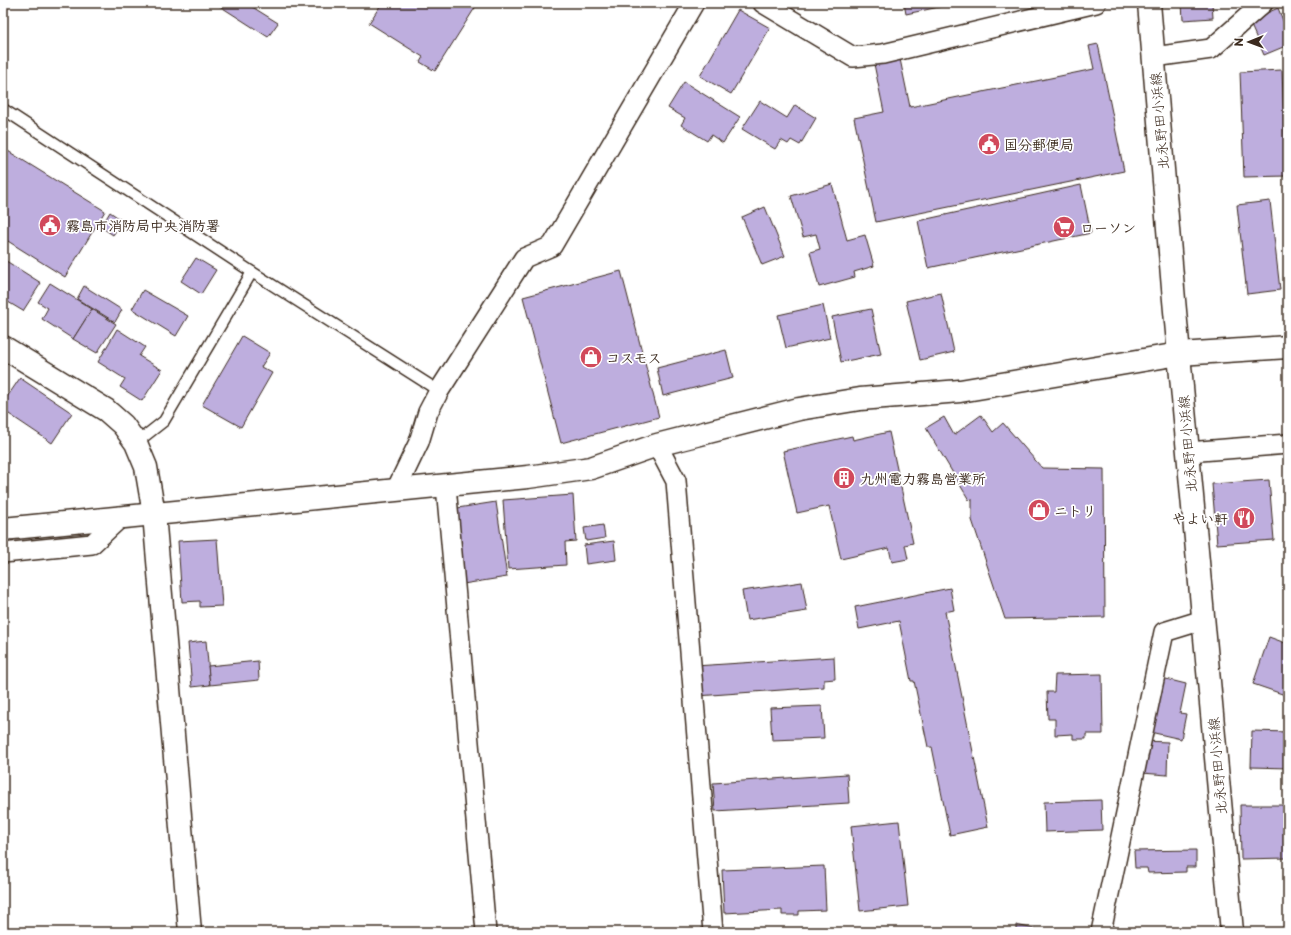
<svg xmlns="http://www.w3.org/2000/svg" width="1291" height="935" font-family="'Playpen Sans','Klee One',sans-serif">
	<rect width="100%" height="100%" fill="#fff"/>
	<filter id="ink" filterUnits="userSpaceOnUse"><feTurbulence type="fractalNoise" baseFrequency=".025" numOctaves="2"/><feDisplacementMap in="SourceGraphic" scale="8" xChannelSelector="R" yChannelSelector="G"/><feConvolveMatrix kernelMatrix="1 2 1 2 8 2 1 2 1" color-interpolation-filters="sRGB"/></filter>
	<g filter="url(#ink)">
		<g fill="#beaede" stroke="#3b2a1e">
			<polygon points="215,3 246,3 278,23 268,37"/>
			<polygon points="382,3 478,3 435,71 420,62 423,57 369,23"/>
			<polygon points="904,3 958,3 906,14"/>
			<polygon points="1182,3 1212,3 1213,18 1183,20"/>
			<polygon points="1278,8 1288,33 1288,45 1264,55 1249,21"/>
			<polygon points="738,10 770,28 731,94 700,76"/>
			<polygon points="1098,44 1124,171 876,222 854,118 884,112 874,64 900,59 910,107 1094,69 1089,46"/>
			<polygon points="1282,70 1286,176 1244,177 1240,72"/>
			<polygon points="684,82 740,117 723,143 711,135 707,141 681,125 685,118 668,108"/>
			<polygon points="760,101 787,118 795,105 816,118 800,145 791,140 788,144 781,140 775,149 742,129"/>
			<polygon points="3,148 105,211 65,277 3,238"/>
			<polygon points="832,184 847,240 865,235 874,266 854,272 855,277 819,287 810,252 820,249 816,234 803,237 791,196"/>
			<polygon points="1081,185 1091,233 928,268 918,221"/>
			<polygon points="1270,201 1280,290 1247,294 1237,205"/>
			<polygon points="765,207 785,256 762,265 742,217"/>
			<polygon points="110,212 123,221 113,235 101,227"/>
			<polygon points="196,258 216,270 201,294 181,281"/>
			<polygon points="3,259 41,283 23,311 3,299"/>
			<polygon points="621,271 659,417 561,443 523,297"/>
			<polygon points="50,283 92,309 73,339 42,319 48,308 38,302"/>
			<polygon points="84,286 122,310 115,322 77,299"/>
			<polygon points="143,290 188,316 176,336 132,309"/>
			<polygon points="941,293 954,352 920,360 906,301"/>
			<polygon points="823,305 830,338 786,348 778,315"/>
			<polygon points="92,309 116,324 97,353 73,339"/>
			<polygon points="871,309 881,354 841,362 832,317"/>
			<polygon points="117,329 145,347 139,356 162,370 142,401 120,387 125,379 98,362"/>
			<polygon points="242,336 270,353 261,367 272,373 241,427 202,405"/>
			<polygon points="726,350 733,378 663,396 657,368"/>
			<polygon points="20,378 72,413 52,443 3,410 3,403"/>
			<polygon points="981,415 993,432 1003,423 1042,468 1104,469 1105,617 1005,619 972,520 972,499 969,500 926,428 944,417 954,435"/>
			<polygon points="889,432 913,543 905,545 908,559 892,562 889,548 841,559 829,506 797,513 783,451 852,436 853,440"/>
			<polygon points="1269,480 1274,540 1217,544 1212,484"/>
			<polygon points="573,495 576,541 565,542 566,565 508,569 503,500"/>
			<polygon points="496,502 507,577 463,584 451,509"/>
			<polygon points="603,525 605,538 586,541 584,528"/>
			<polygon points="217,539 222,606 200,607 200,601 182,602 178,541"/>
			<polygon points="614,541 616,560 586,564 584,545"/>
			<polygon points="802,582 807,611 747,620 742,591"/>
			<polygon points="950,588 954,610 945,612 988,827 950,835 932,747 928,747 914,681 911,681 899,621 859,629 855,607"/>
			<polygon points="1269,637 1288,644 1288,696 1253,684"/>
			<polygon points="206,641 210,685 192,687 188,643"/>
			<polygon points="834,657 835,679 824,680 824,687 697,696 695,666"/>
			<polygon points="258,661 259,680 210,685 208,666"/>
			<polygon points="1102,674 1103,734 1086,734 1086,739 1073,739 1073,734 1055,735 1055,719 1048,719 1047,692 1054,692 1055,675"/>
			<polygon points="1162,678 1186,684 1180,713 1186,714 1181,739 1150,732"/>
			<polygon points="822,706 824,738 772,740 770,708"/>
			<polygon points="1252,731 1288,732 1288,768 1251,767"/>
			<polygon points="1144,741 1168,742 1167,775 1142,773"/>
			<polygon points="847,774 849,803 715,811 713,783"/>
			<polygon points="1101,800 1102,830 1045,832 1044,802"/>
			<polygon points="1240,805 1288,805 1288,858 1241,859"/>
			<polygon points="899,821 908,906 860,911 851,826"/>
			<polygon points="1196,850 1196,867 1186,867 1186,872 1148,873 1147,868 1135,868 1134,851"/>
			<polygon points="824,866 826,910 799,911 799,915 782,915 782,910 724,913 722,870"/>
			<polygon points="1016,925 1048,932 1016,932"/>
		</g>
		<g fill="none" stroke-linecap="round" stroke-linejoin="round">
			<g stroke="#3b2a1e" stroke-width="13">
				<g id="service">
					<polyline points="3,109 252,272 439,391"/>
					<polyline points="136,443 164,421 252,272"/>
				</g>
			</g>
			<g stroke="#3b2a1e" stroke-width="22">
				<g id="minor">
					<polyline points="763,3 853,57 883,54 1096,3"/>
					<polyline points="1154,57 1211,49 1263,3"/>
					<polyline points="657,445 676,481 713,932"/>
					<polyline points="1188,452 1288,444"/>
					<polyline points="446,486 486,932"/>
					<polyline points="396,490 419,442 428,412 439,391 524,258 552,246 694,3"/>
					<polyline points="3,553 92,544 121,517"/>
					<polyline points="1101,932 1164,632 1203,620"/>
				</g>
			</g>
			<g stroke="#3b2a1e" stroke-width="25">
				<g id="tertiary">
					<polyline points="3,347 106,410 123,425 136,443 146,467 154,514 190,932"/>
					<polyline points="3,529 528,477 591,468 657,445 799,409 860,399 960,391 1179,354 1288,347"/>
				</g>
			</g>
			<g stroke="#3b2a1e" stroke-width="25">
				<polyline id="secondary" points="1149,3 1174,300 1232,932"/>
			</g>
			<use href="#service" stroke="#fff" stroke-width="10"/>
			<use href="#minor" stroke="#fff" stroke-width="19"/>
			<use href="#tertiary" stroke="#fff" stroke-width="22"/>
			<use href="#secondary" stroke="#fff" stroke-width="22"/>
		</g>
	</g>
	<defs>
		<g id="civic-disc" transform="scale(1.15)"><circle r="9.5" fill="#d1495b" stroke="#fff"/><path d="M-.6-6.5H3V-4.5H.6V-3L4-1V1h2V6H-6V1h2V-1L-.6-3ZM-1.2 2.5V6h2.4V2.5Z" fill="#fff"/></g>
		<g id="supermarket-disc" transform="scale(1.15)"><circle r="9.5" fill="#d1495b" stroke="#fff"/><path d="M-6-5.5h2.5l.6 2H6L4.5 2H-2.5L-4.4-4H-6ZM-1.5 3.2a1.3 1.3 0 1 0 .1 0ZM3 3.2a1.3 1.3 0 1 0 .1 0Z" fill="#fff"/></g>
		<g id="shop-disc" transform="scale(1.15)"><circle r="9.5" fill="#d1495b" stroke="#fff"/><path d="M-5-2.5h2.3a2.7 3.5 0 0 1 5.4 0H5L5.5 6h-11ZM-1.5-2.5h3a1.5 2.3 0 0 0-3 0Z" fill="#fff"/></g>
		<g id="building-disc" transform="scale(1.15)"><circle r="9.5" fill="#d1495b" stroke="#fff"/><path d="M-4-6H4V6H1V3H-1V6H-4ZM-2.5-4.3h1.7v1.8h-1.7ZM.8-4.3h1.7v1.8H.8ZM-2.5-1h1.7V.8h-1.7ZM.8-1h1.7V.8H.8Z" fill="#fff"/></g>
		<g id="restaurant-disc" transform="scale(1.15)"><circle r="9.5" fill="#d1495b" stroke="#fff"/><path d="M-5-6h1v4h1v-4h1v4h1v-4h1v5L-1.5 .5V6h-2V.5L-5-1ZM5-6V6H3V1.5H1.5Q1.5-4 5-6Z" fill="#fff"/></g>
	</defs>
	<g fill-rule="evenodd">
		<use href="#civic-disc" x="989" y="144"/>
		<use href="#civic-disc" x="50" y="225"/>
		<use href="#supermarket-disc" x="1064" y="227"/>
		<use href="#shop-disc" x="591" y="357"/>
		<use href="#building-disc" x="844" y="478"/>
		<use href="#shop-disc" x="1039" y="510"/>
		<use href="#restaurant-disc" x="1244" y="518"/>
	</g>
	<g text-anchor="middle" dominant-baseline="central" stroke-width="3.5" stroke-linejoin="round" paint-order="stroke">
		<g font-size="14" fill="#3b2a1e" stroke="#fff">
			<text transform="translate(1159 121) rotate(-95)">北永野田小浜線</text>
			<text transform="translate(1187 444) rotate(-95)">北永野田小浜線</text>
			<text transform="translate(1217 766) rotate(-95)">北永野田小浜線</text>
		</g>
		<g font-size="14" font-weight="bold" fill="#3b2a1e" stroke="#fff" text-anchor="start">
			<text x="1004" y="144">国分郵便局</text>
			<text x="66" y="225">霧島市消防局中央消防署</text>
			<text x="1080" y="227">ローソン</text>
			<text x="606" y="357">コスモス</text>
			<text x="860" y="478">九州電力霧島営業所</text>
			<text x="1054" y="510">ニトリ</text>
			<text x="1228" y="518" text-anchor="end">やよい軒</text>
		</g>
	</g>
	<rect width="1291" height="935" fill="none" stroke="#fff" stroke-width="16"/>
	<rect x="8" y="8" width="1275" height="919" fill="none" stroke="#3b2a1e" stroke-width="1.5" filter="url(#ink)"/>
	<g transform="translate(1249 42) rotate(269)" stroke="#ffffff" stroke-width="3" paint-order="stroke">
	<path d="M0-3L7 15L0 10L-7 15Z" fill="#3b2a1e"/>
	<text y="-6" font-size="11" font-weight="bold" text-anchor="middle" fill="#3b2a1e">N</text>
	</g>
</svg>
